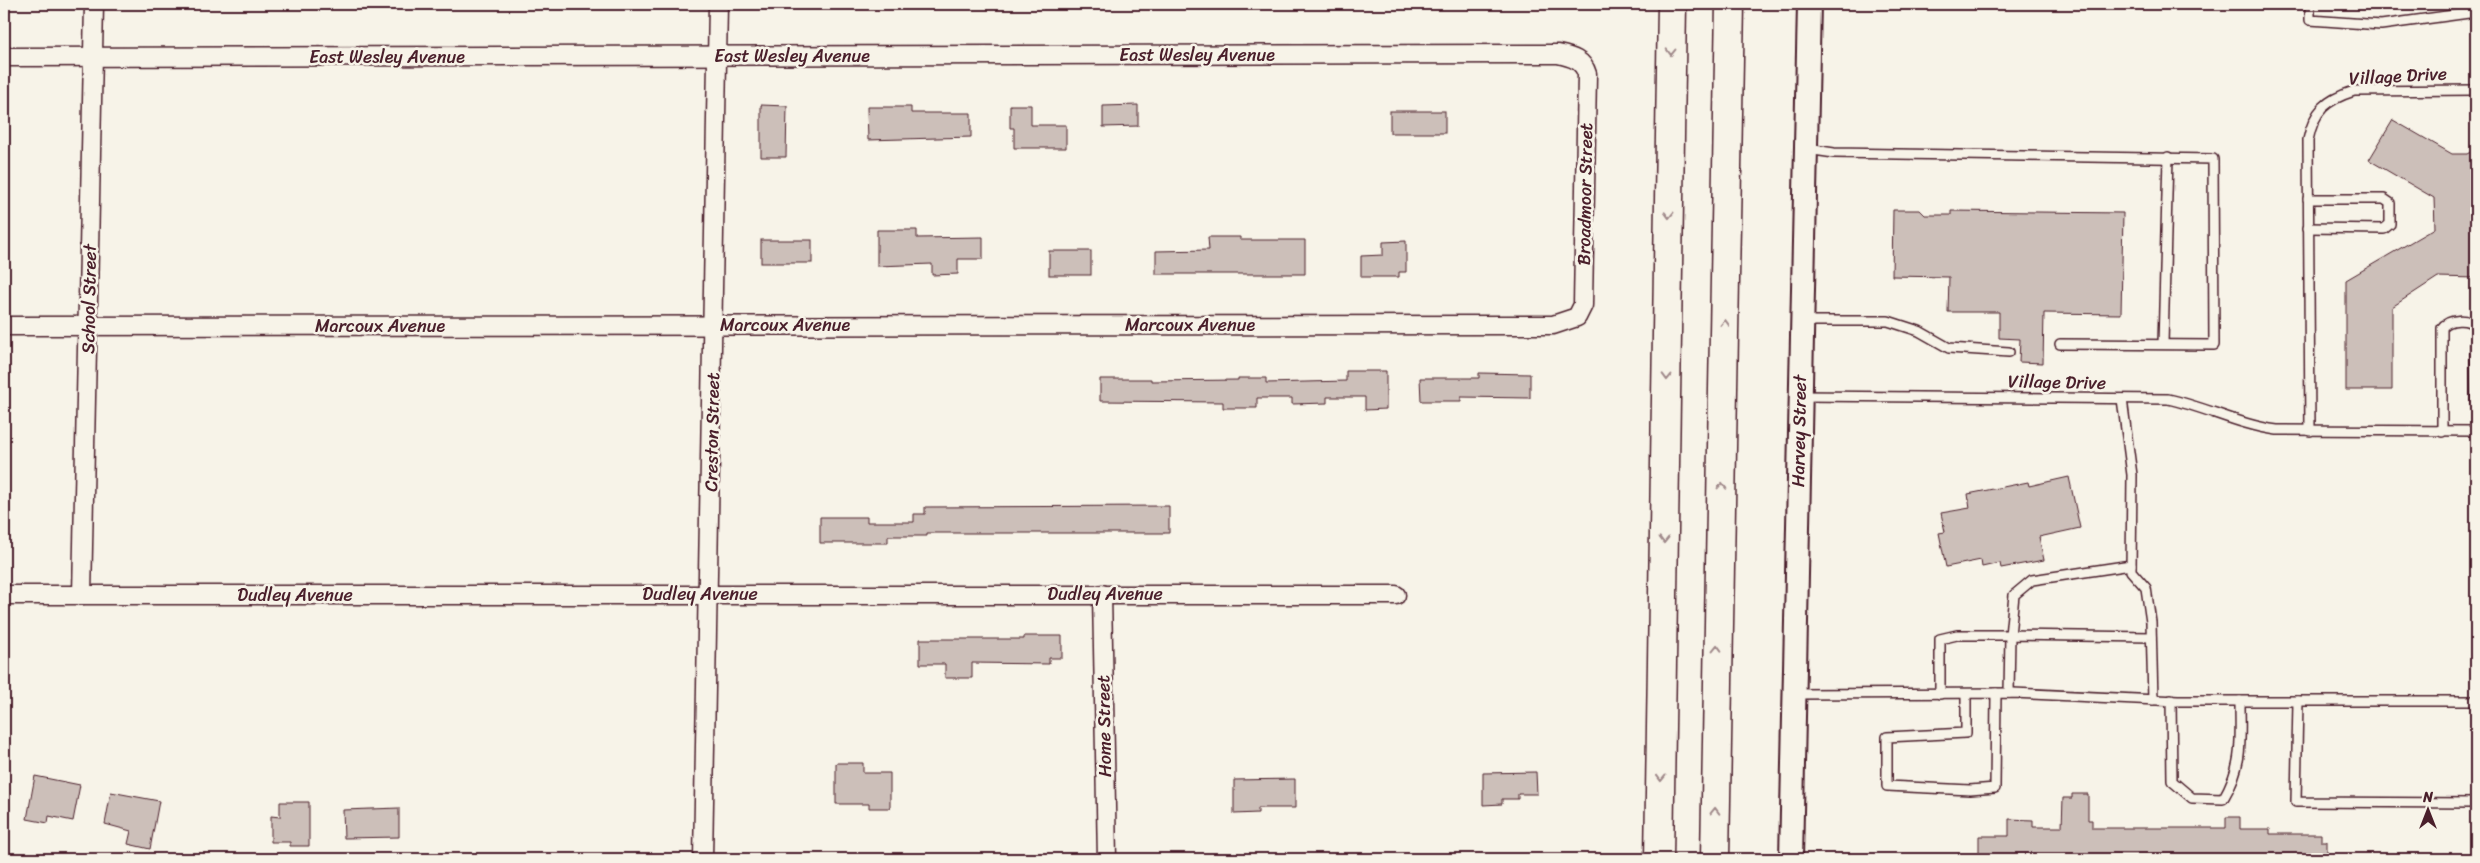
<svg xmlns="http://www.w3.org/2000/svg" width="2480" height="863" font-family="Sriracha,sans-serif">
	<rect width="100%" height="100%" fill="#f7f3e8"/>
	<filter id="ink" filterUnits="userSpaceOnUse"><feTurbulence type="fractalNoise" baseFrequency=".02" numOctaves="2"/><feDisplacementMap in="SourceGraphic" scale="10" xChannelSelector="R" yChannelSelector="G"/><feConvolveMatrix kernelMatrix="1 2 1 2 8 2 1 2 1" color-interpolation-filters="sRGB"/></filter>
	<g filter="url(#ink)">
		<g fill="#ccbfb9" stroke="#4a1f2b">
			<polygon points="761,105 787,106 786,157 761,157"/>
			<polygon points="1010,105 1031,105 1031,125 1066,125 1066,148 1014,148 1014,128 1010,128"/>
			<polygon points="1138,105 1138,126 1103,127 1103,106"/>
			<polygon points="867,107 911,107 911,113 971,113 971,137 868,140"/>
			<rect x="1390" y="111" width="55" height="22"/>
			<polygon points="2393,120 2452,154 2467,154 2476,149 2476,278 2438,277 2392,307 2392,390 2346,390 2346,280 2435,228 2434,198 2369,160"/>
			<polygon points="1893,210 1920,210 1925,215 1951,215 1951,211 2123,213 2121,314 2044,313 2043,363 2019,362 2020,339 1999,338 1999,312 1948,312 1949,277 1892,276"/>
			<polygon points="877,230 917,230 917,238 983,237 983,259 958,259 958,274 932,275 932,264 877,266"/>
			<polygon points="1208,237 1240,237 1240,240 1305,240 1305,274 1156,274 1156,251 1209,250"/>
			<rect x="761" y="240" width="51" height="23"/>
			<polygon points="1406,241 1406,272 1399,272 1399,277 1361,277 1361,256 1383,255 1383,242"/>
			<rect x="1049" y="251" width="42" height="24"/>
			<polygon points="1346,371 1386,371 1386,409 1365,410 1365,397 1327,397 1327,403 1292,404 1292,398 1257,398 1257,408 1223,408 1223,402 1100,401 1100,379 1151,379 1151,381 1238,380 1238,378 1266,378 1266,383 1346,381"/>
			<polygon points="1479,373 1530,374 1530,398 1461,397 1461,401 1421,401 1420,378 1479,378"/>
			<polygon points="2069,477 2080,528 2039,537 2044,560 2001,568 2000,563 1982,567 1981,560 1946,567 1939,533 1945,532 1941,513 1970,508 1968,494 2028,482 2029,486"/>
			<polygon points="1169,506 1169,533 927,533 927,536 888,536 888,543 820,543 820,517 867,517 867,522 914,522 914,514 925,514 925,507"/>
			<polygon points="1024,636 1062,636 1062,658 1049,658 1049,664 972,663 972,678 945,678 945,664 920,664 920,639 1024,639"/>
			<polygon points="836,763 863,763 863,773 890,773 890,808 869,808 869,804 836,804"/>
			<polygon points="1536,772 1537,794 1518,794 1518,799 1502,799 1502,804 1483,805 1483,773"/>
			<polygon points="35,776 80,785 73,821 49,816 48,823 27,819"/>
			<polygon points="1295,779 1295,808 1258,808 1258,813 1234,814 1234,780"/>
			<polygon points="111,792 159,801 150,849 128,844 131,831 105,824"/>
			<polygon points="2072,794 2088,794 2088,820 2092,820 2092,828 2226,828 2226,817 2240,817 2240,829 2270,829 2270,834 2321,834 2321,841 2327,841 2327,859 1979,859 1979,836 2009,836 2009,819 2033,820 2033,827 2062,827 2063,798 2072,798"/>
			<polygon points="280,802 309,802 309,846 290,846 290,842 271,842 271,816 280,817"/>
			<polygon points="399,808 399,837 344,838 343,810"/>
		</g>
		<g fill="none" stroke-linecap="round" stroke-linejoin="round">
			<g stroke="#4a1f2b" stroke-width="12">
				<g id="service">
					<polyline points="2310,4 2310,20 2381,25 2476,12"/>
					<polyline points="1807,149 1834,153 2213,159 2214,345 2060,344"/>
					<polyline points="2308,199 2384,199 2390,203 2390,224 2384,229 2308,228"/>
					<polyline points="1802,321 1888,321 1919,331 1949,348 2009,352"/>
					<polyline points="2163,344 2168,157"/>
					<path d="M1800,396L2168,399C2206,407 2239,425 2277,430L2476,431"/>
					<polyline points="2122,399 2132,475 2131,571 2146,588 2151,622 2153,700"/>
					<path d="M2310,431L2308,140C2314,110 2326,100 2354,91L2476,90"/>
					<path d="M2442,432V328C2448,319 2469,317 2475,327L2476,431"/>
					<polyline points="2009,693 2010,635 2151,637"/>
					<polyline points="1795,694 2013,693 2178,701 2476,701"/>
					<polyline points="1940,694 1940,639 1957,635 2010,635 2014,595 2032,580 2131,565"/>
					<polyline points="1966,694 1966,733 1887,737 1887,786 1970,790 1995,788 1996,693"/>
					<path d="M2171,700L2172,781L2192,798L2223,799C2244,764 2240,740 2240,701"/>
					<polyline points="2298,701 2296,802 2476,803"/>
				</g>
			</g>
			<g stroke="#4a1f2b" stroke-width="21">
				<g id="minor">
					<path d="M4,57L1558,54C1572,57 1583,60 1587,74L1583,305L1577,317L1553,325L4,326"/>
					<polyline points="1102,594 1107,859"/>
					<polyline points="4,595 1396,595"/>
					<polyline points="82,595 94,4"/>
					<polyline points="703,859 718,4"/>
				</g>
			</g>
			<g stroke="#4a1f2b" stroke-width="26">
				<polyline id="tertiary" points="1791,859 1809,4"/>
			</g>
			<g stroke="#4a1f2b" stroke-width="31">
				<g id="motorway">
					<polyline points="1659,859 1672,4"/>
					<path d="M1715,859C1718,574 1726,289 1730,4"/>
				</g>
			</g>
			<use href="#service" stroke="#f7f3e8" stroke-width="9"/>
			<use href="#minor" stroke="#f7f3e8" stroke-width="18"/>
			<use href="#tertiary" stroke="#f7f3e8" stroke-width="22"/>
			<use href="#motorway" stroke="#f7f3e8" stroke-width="28"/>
		</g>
		<defs><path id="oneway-chevron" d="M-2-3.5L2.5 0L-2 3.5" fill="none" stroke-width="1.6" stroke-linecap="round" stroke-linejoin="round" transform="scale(1.25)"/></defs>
		<g stroke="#a0898a">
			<use href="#oneway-chevron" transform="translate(1671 52) rotate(91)"/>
			<use href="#oneway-chevron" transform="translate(1669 215) rotate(91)"/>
			<use href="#oneway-chevron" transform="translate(1725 323) rotate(-89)"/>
			<use href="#oneway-chevron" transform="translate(1667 377) rotate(91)"/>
			<use href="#oneway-chevron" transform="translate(1722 486) rotate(-88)"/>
			<use href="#oneway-chevron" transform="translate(1664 540) rotate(91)"/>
			<use href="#oneway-chevron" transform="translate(1717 648) rotate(-89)"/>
			<use href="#oneway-chevron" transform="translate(1661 778) rotate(91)"/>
			<use href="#oneway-chevron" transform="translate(1715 811) rotate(-89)"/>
		</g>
	</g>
	<g text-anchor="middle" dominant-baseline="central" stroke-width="5" stroke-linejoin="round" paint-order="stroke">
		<g font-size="18" fill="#4a1f2b" stroke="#f7f3e8">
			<text x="1197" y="55">East Wesley Avenue</text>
			<text x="792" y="56">East Wesley Avenue</text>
			<text x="387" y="57">East Wesley Avenue</text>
			<text transform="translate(2398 76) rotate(-3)">Village Drive</text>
			<text transform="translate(1585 194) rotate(-89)">Broadmoor Street</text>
			<text transform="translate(89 299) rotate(-89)">School Street</text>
			<text x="785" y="325">Marcoux Avenue</text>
			<text x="1190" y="325">Marcoux Avenue</text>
			<text x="380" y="326">Marcoux Avenue</text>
			<text transform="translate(2057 382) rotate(1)">Village Drive</text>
			<text transform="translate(1799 431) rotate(-89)">Harvey Street</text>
			<text transform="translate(712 432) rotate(-89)">Creston Street</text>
			<text x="700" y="594">Dudley Avenue</text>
			<text x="1105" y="594">Dudley Avenue</text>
			<text x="295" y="595">Dudley Avenue</text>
			<text transform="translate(1104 726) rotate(-91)">Home Street</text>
		</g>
	</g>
	<rect width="2480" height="863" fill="none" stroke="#f7f3e8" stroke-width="20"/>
	<rect x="10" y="10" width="2460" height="843" fill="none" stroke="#4a1f2b" stroke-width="2" filter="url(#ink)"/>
	<g transform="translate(2428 810)" stroke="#f7f3e8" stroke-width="4" paint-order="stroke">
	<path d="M0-4L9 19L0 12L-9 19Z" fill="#4a1f2b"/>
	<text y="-8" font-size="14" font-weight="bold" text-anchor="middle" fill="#4a1f2b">N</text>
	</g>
</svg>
